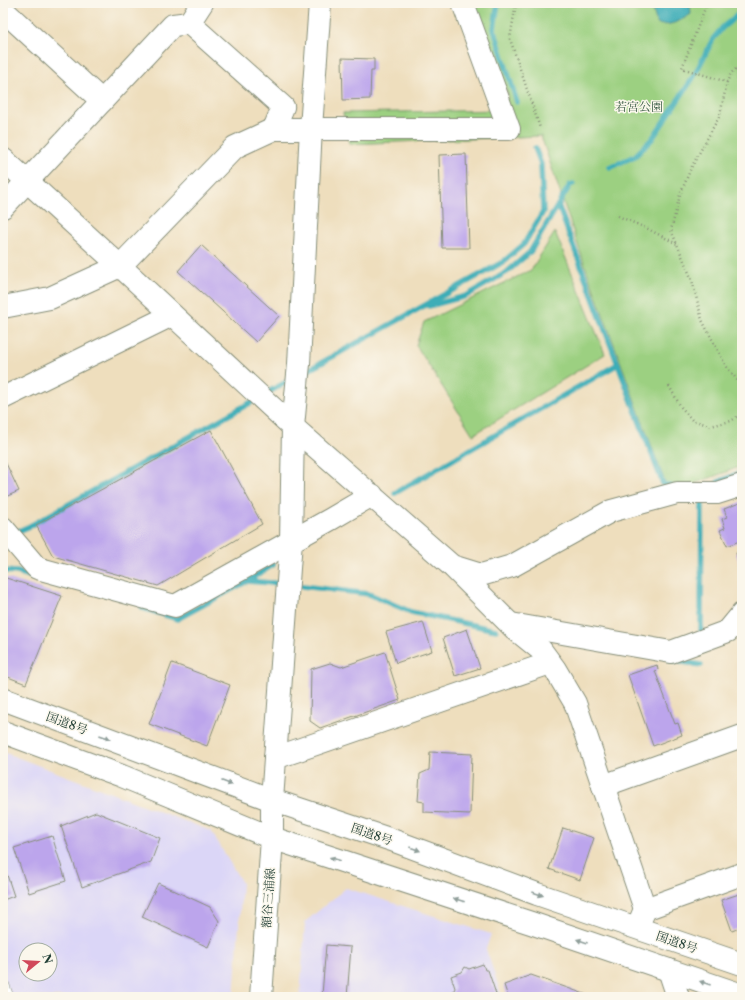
<svg xmlns="http://www.w3.org/2000/svg" width="745" height="1000" font-family="'Libre Caslon Text','Noto Serif JP',serif">
	<rect width="100%" height="100%" fill="#fbf7ec"/>
	<filter id="ink" filterUnits="userSpaceOnUse"><feTurbulence type="fractalNoise" baseFrequency=".025" numOctaves="2"/><feDisplacementMap in="SourceGraphic" scale="8" xChannelSelector="R" yChannelSelector="G"/><feConvolveMatrix kernelMatrix="1 2 1 2 8 2 1 2 1" color-interpolation-filters="sRGB"/></filter>
	<filter id="wash" filterUnits="userSpaceOnUse"><feTurbulence type="fractalNoise" baseFrequency=".012" numOctaves="4" result="noise"/><feDisplacementMap in="SourceGraphic" scale="16" xChannelSelector="R" yChannelSelector="G"/><feGaussianBlur stdDeviation="0.9" result="paint"/><feColorMatrix in="noise" values="0 0 0 0 0 0 0 0 0 0 0 0 0 0 0 0 0 1.4 0 .05"/><feComposite in="paint" operator="in"/></filter>
	<g filter="url(#wash)">
		<rect width="100%" height="100%" fill="#eedebd"/>
		<g fill="#dbd6f7" fill-rule="evenodd">
			<path d="M3,752L211,831L242,883L234,997H3ZM26,950H50V974H26Z"/>
			<polygon points="346,888 491,934 486,949 502,997 300,997 305,922"/>
		</g>
		<g fill="#9cd081" stroke="#5e865a">
			<polygon points="474,3 742,3 742,466 669,493 584,263 541,136 350,144 343,113 503,110 508,95"/>
			<polygon points="555,232 605,354 473,435 416,345 424,322 531,270"/>
		</g>
		<path fill="#3cadb7" stroke="#2e7576" d="M651,3H690L691,14C681,21 668,27 657,24Z"/>
		<g fill="none" stroke-linecap="round" stroke-linejoin="round">
			<g stroke="#3cadb7" stroke-width="5.5">
				<polyline points="498,3 494,29 517,102"/>
				<polyline points="610,167 635,156 652,139 693,78 713,39 723,27 739,14 742,13"/>
				<polyline points="558,205 663,484 672,487"/>
				<polyline points="429,306 466,296 507,272 530,252 570,185 573,184"/>
				<polyline points="303,373 503,262 524,244 543,212 541,164 535,148"/>
				<polyline points="265,394 292,379"/>
				<polyline points="718,482 742,472"/>
				<polyline points="395,493 618,364"/>
				<polyline points="14,533 30,526 257,399"/>
				<polyline points="3,571 17,572 34,577"/>
				<polyline points="247,581 273,565"/>
				<polyline points="293,585 369,594 411,612 496,630"/>
				<polyline points="142,608 177,619 247,581 284,584"/>
				<polyline points="701,631 702,497"/>
				<polyline points="671,660 701,665"/>
			</g>
		</g>
		<g id="blocks">
			<g fill="#bca5ec">
				<polygon points="342,58 374,59 374,71 371,71 370,99 343,100"/>
				<polygon points="466,154 469,248 442,248 439,155"/>
				<polygon points="201,245 279,316 256,342 178,271"/>
				<polygon points="211,430 262,524 158,586 53,556 36,525"/>
				<polygon points="3,457 19,491 3,498"/>
				<polygon points="742,502 742,540 727,546 720,530 725,528 722,519 727,517 724,509"/>
				<polygon points="742,550 742,564 740,565 736,553"/>
				<polygon points="3,577 62,596 26,684 3,675"/>
				<polygon points="423,622 432,651 396,663 386,632"/>
				<polygon points="467,629 480,668 455,676 443,638"/>
				<polygon points="385,652 400,700 320,728 310,721 311,669 330,663 341,667"/>
				<polygon points="172,663 230,685 207,746 149,724"/>
				<polygon points="657,665 658,670 655,671 675,724 678,723 682,735 653,746 628,675"/>
				<polygon points="430,752 472,754 470,814 424,812 424,802 418,801 420,774 429,770"/>
				<polygon points="96,812 160,838 151,862 82,887 61,826"/>
				<polygon points="563,828 594,838 580,880 549,869"/>
				<polygon points="52,836 66,881 29,893 14,848"/>
				<polygon points="3,863 14,896 3,900"/>
				<polygon points="158,883 210,907 219,921 208,947 142,917"/>
				<polygon points="742,893 742,927 732,931 721,900"/>
				<polygon points="326,945 351,947 347,997 322,995"/>
				<polygon points="483,964 485,970 488,970 497,997 453,997 452,994 455,988 451,976 462,972 465,967 469,969"/>
				<polygon points="531,975 593,997 508,997 504,985"/>
			</g>
		</g>
	</g>
	<g filter="url(#ink)">
		<use href="#blocks" fill-opacity="0" stroke="#868e78" stroke-width="1"/>
		<g fill="none" stroke-linecap="round" stroke-linejoin="round">
			<g stroke="#868e78" stroke-width="12">
				<polyline id="service" points="3,983 8,997"/>
			</g>
			<g stroke="#868e78" stroke-width="24">
				<g id="minor">
					<polyline points="3,10 102,101"/>
					<polyline points="189,23 283,107 274,129"/>
					<polyline points="3,159 120,266 293,427 452,566 481,575 512,566 611,511 677,493 717,493 742,485"/>
					<polyline points="3,207 173,25 189,23 202,3"/>
					<polyline points="3,307 50,298 120,266 235,147 274,129 509,129 463,3"/>
					<polyline points="3,398 172,315"/>
					<polyline points="3,528 37,568 175,606 331,519 372,495"/>
					<polyline points="454,568 515,629 541,650 555,669 575,703 645,909"/>
					<polyline points="511,624 671,652 728,631 742,614"/>
					<polyline points="275,758 550,663"/>
					<polyline points="603,786 742,736"/>
					<polyline points="640,921 645,909 742,874"/>
					<polyline points="669,970 678,997"/>
				</g>
			</g>
			<g stroke="#868e78" stroke-width="24">
				<polyline id="tertiary" points="272,800 291,541 293,427 299,364 311,128 320,3"/>
			</g>
			<g stroke="#868e78" stroke-width="24">
				<polyline id="secondary" points="261,997 272,838 272,800"/>
			</g>
			<g stroke="#868e78" stroke-width="24">
				<g id="trunk">
					<polyline points="3,699 272,800 392,840 537,894 742,964"/>
					<polyline points="3,732 122,776 272,838 531,923 742,995"/>
				</g>
			</g>
			<g stroke="#868e78" stroke-width="2.5" stroke-dasharray="1 3" stroke-linecap="butt">
				<polyline points="516,3 510,39 540,128"/>
				<polyline points="707,3 682,68 727,82"/>
				<polyline points="742,64 731,73 727,82 720,115 691,168 680,195 671,230 692,280 702,320 726,366 742,386"/>
				<polyline points="618,216 648,229 677,244"/>
				<polyline points="669,386 681,407 692,420 711,426 731,421 740,415 742,412"/>
			</g>
			<use href="#service" stroke="#fff" stroke-width="11"/>
			<use href="#minor" stroke="#fff" stroke-width="22"/>
			<use href="#tertiary" stroke="#fff" stroke-width="22"/>
			<use href="#secondary" stroke="#fff" stroke-width="22"/>
			<use href="#trunk" stroke="#fff" stroke-width="22"/>
		</g>
		<defs><path id="oneway-solid" d="M-6-.8H1V-3.2L6.5 0L1 3.2V.8H-6Z"/></defs>
		<g fill="#8f9e9a">
			<use href="#oneway-solid" transform="translate(105 737) rotate(20)"/>
			<use href="#oneway-solid" transform="translate(227 783) rotate(21)"/>
			<use href="#oneway-solid" transform="translate(415 849) rotate(20)"/>
			<use href="#oneway-solid" transform="translate(335 859) rotate(-162)"/>
			<use href="#oneway-solid" transform="translate(538 894) rotate(19)"/>
			<use href="#oneway-solid" transform="translate(459 900) rotate(-162)"/>
			<use href="#oneway-solid" transform="translate(582 941) rotate(-161)"/>
			<use href="#oneway-solid" transform="translate(705 983) rotate(-161)"/>
		</g>
	</g>
	<g text-anchor="middle" dominant-baseline="central" stroke-width="3" stroke-linejoin="round" paint-order="stroke">
		<g font-size="12" fill="#385a43" stroke="#fbf7ec">
			<text x="639" y="106">若宮公園</text>
		</g>
		<g font-size="12" fill="#1f3d34" stroke="#fbf7ec">
			<text transform="translate(67 723) rotate(20)">国道8号</text>
			<text transform="translate(372 834) rotate(19)">国道8号</text>
			<text transform="translate(268 898) rotate(-86)">額谷三浦線</text>
			<text transform="translate(677 942) rotate(19)">国道8号</text>
		</g>
	</g>
	<rect width="745" height="1000" fill="none" stroke="#fbf7ec" stroke-width="16"/>
	<g transform="translate(38 962) rotate(72)"><circle r="19" fill="#fbf7ec" stroke="#a3ada2"/>
	<path d="M0-3L7 15L0 10L-7 15Z" fill="#d1495b"/>
	<text y="-6" font-size="11" font-weight="bold" text-anchor="middle" fill="#1f3d34">N</text>
	</g>
</svg>
